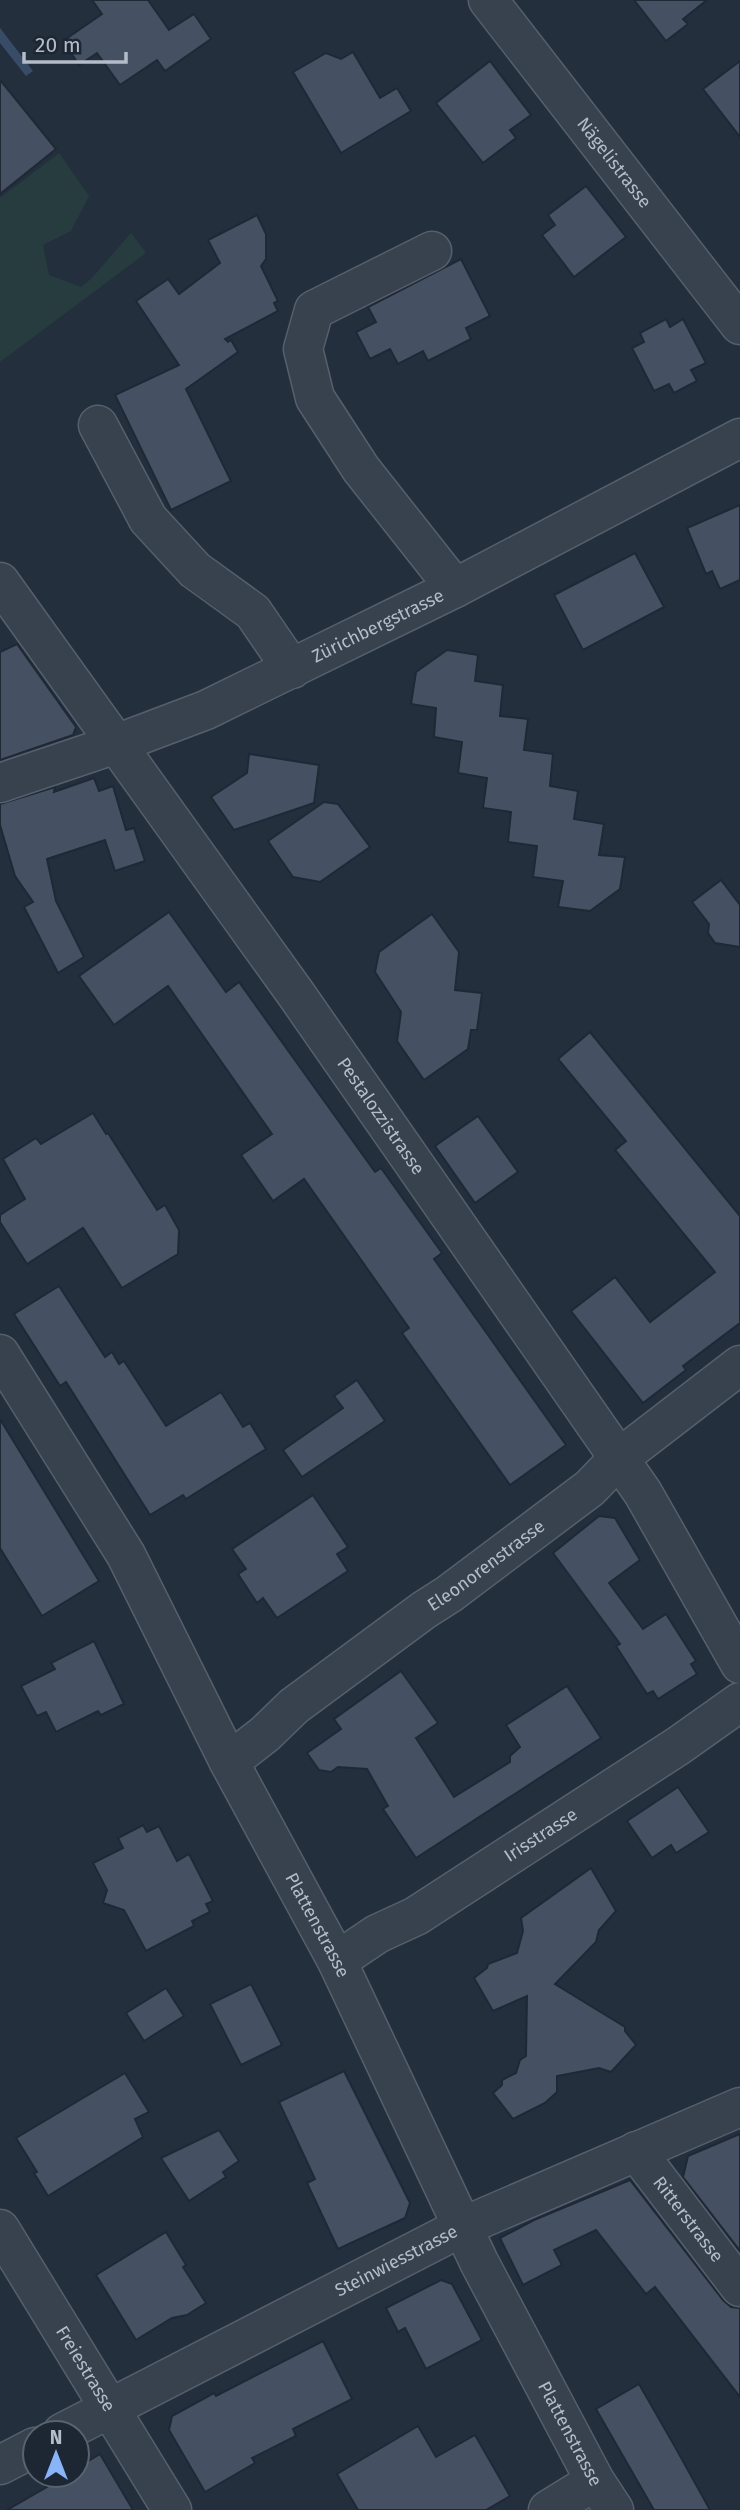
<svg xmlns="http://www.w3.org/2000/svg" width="740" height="2510" font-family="'Fira Sans',sans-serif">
	<rect width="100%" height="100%" fill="#242f3e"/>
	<polygon fill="#263c3f" points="59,153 89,196 71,231 43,245 49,275 81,287 92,278 131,233 146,253 0,362 0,198"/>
	<polygon fill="#394c67" points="0,28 33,71 26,76 0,43"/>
	<g fill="#455162" stroke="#1f2835" stroke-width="2">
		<polygon points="92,0 148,0 169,30 194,14 211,39 165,71 157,60 120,85 97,53 79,65 63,41 102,14"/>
		<polygon points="634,0 707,0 683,19 688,24 666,41"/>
		<polygon points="353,52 380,98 397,88 411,111 341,153 293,72 326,53 341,59"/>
		<polygon points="490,61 531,115 510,130 516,138 483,163 436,103"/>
		<polygon points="740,61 740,137 703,89"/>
		<polygon points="0,80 56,149 0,194"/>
		<polygon points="586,186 626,237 574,277 542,235 555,225 548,215"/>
		<polygon points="257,215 266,234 266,259 261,266 278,301 274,303 278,311 225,339 228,342 231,340 238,352 186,389 231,481 171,510 115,395 179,365 136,301 168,279 179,294 220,263 208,240"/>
		<polygon points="461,259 490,316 466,328 471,339 428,361 423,351 398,364 390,349 370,359 356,332 376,322 368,307"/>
		<polygon points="666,319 670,327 683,319 706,363 691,370 697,381 674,393 669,384 654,391 632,348 644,342 640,333"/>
		<polygon points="740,505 740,580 720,589 712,571 706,574 687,528"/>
		<polygon points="635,553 664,607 583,650 554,595"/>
		<polygon points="17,644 76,727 73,735 0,760 0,652"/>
		<polygon points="447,650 478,655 475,681 503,685 500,716 528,719 524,750 553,754 550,786 578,791 574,819 604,824 599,855 625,857 620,889 590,911 558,907 563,881 533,877 537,846 508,842 511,812 483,808 487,778 458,773 462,742 434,737 436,708 411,704 416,672"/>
		<polygon points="249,754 319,765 314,803 234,830 211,797 247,773"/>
		<polygon points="94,778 99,791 113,786 126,830 134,828 145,861 115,871 105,840 47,859 56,901 84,957 58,973 24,907 33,902 15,876 0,825 0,804 55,787 54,792"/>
		<polygon points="324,802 338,804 370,847 320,882 293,877 268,841"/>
		<polygon points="721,880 740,905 740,947 715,943 708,933 709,924 692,902"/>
		<polygon points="169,912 226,992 239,982 375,1172 381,1168 442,1253 434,1259 566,1445 510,1485 402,1333 409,1328 304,1179 273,1201 241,1155 272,1134 168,986 114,1025 79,976"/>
		<polygon points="432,914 459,952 455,990 482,993 477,1030 471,1030 468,1049 424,1080 397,1041 401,1012 375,972 379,952"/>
		<polygon points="590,1032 740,1216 740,1323 683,1366 686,1370 643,1403 571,1311 615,1277 650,1322 715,1272 615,1150 626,1141 558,1059"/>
		<polygon points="93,1113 106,1134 108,1133 157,1210 165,1205 179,1230 178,1254 122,1288 83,1228 27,1264 0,1222 0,1215 25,1199 3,1159 36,1138 41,1144"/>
		<polygon points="478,1116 518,1172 475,1203 435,1146"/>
		<polygon points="59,1286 105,1357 112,1352 119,1364 124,1361 166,1426 221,1392 243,1427 250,1423 266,1449 186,1499 183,1495 150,1515 66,1382 60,1386 14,1314"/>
		<polygon points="357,1380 385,1421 302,1477 283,1450 343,1408 334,1396"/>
		<polygon points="0,1419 99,1581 42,1616 0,1548"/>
		<polygon points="313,1495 348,1547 337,1554 348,1571 277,1618 263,1598 257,1603 238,1574 246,1569 232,1549"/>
		<polygon points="599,1516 615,1518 640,1560 609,1583 643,1629 666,1614 696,1661 691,1664 697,1674 658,1699 653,1691 647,1694 616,1646 620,1644 553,1553"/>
		<polygon points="94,1641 124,1704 101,1715 98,1711 56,1732 46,1712 37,1716 21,1686 55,1669 51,1663"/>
		<polygon points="401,1671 438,1723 416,1738 454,1797 510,1762 510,1756 520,1747 506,1725 567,1686 601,1738 416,1858 383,1809 388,1806 367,1769 338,1767 331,1772 319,1770 307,1753 341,1729 334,1719"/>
		<polygon points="678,1787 709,1832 676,1853 671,1845 652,1858 627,1821"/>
		<polygon points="143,1825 147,1832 159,1826 177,1861 189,1854 213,1901 206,1904 210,1912 192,1921 194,1926 146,1951 124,1910 103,1903 107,1890 93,1863 123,1848 118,1838"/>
		<polygon points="591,1868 616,1911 599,1930 596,1942 555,1984 625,2027 625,2031 636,2045 611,2072 599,2068 557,2076 557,2092 545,2103 513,2119 493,2093 502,2085 502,2080 516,2073 520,2060 526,2056 527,1996 493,2011 474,1978 487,1968 488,1964 517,1953 523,1931 521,1918"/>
		<polygon points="251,1984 282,2045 241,2065 210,2004"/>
		<polygon points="166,1988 184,2016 144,2041 126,2013"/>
		<polygon points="344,2071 410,2203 405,2218 338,2249 307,2183 315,2179 279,2102"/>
		<polygon points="125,2073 149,2112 135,2119 143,2137 48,2196 34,2173 37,2172 16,2138"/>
		<polygon points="219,2130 239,2161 223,2172 226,2177 189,2201 161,2158"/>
		<polygon points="740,2134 740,2251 683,2177 688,2156"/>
		<polygon points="630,2180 723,2300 731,2307 740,2308 740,2397 655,2287 646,2294 596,2230 554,2250 562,2265 523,2285 500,2238 534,2220"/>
		<polygon points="166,2232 186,2265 183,2267 206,2303 187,2315 172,2318 136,2340 96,2275"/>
		<polygon points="441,2280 452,2284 482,2340 426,2369 405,2328 398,2332 386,2308"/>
		<polygon points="323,2341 352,2399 293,2429 296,2436 252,2458 255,2463 205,2492 169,2430 172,2416 214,2393 216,2396"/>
		<polygon points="639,2384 674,2445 710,2510 654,2510 596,2409"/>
		<polygon points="418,2426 436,2457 475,2435 510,2496 486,2510 358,2510 337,2474"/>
		<polygon points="100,2454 133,2510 7,2510 47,2487 40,2475 77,2475 77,2468"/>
	</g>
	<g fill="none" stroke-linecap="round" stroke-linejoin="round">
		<g stroke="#565f6c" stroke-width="41">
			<g id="minor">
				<path id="s1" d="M488,0L740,325"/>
				<polyline points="432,251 314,310 303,349 315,398 361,469 455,588"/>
				<polyline points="98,425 148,519 195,570 253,612 292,669"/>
				<path id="s2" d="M0,582L296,994L643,1493L740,1664"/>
				<path id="s3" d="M0,783L116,744L206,710L455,588L740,438"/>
				<path id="s4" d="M0,1354L126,1555L229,1762L337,1961L479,2262L595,2481L614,2510"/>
				<path id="s5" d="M229,1762L265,1734L294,1706L424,1610L449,1594L590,1488L618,1459L740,1365"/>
				<path id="s6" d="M337,1961L377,1934L416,1916L678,1746L740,1702"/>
				<path id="s7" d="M636,2151L740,2287"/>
				<path id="s8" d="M0,2229L172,2510"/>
				<path id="s9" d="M62,2433L462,2227L740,2107"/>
				<polyline points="0,2465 35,2447"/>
				<polyline points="548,2510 595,2481"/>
			</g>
		</g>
		<use href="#minor" stroke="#38414e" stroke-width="38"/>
	</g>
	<g text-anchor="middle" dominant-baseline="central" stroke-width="6" stroke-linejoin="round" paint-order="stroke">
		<g font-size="18" fill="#b4bcc9" stroke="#1d2633">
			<text stroke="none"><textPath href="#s1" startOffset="206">Nägelistrasse</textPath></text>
			<text stroke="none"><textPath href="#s3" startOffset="410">Zürichbergstrasse</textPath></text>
			<text stroke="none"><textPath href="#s2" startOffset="656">Pestalozzistrasse</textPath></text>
			<text stroke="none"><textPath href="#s5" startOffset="324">Eleonorenstrasse</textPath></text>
			<text stroke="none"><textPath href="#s6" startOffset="240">Irisstrasse</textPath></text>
			<text stroke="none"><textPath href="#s4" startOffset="654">Plattenstrasse</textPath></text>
			<text stroke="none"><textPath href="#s7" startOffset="86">Ritterstrasse</textPath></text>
			<text stroke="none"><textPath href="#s9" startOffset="376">Steinwiesstrasse</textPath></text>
			<text stroke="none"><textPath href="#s8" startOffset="164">Freiestrasse</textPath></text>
			<text stroke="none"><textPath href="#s4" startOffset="1222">Plattenstrasse</textPath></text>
		</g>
	</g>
	<g transform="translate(56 2454)"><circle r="33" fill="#1d2633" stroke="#59626f" stroke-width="2"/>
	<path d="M0-5L12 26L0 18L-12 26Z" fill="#8ab4f8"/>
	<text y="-10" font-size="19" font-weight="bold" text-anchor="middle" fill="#b4bcc9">N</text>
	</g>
	<path d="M24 52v10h102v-10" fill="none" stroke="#b4bcc9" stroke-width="3.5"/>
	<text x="35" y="52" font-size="21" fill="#b4bcc9" stroke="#1d2633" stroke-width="5" paint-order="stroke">20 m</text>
</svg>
